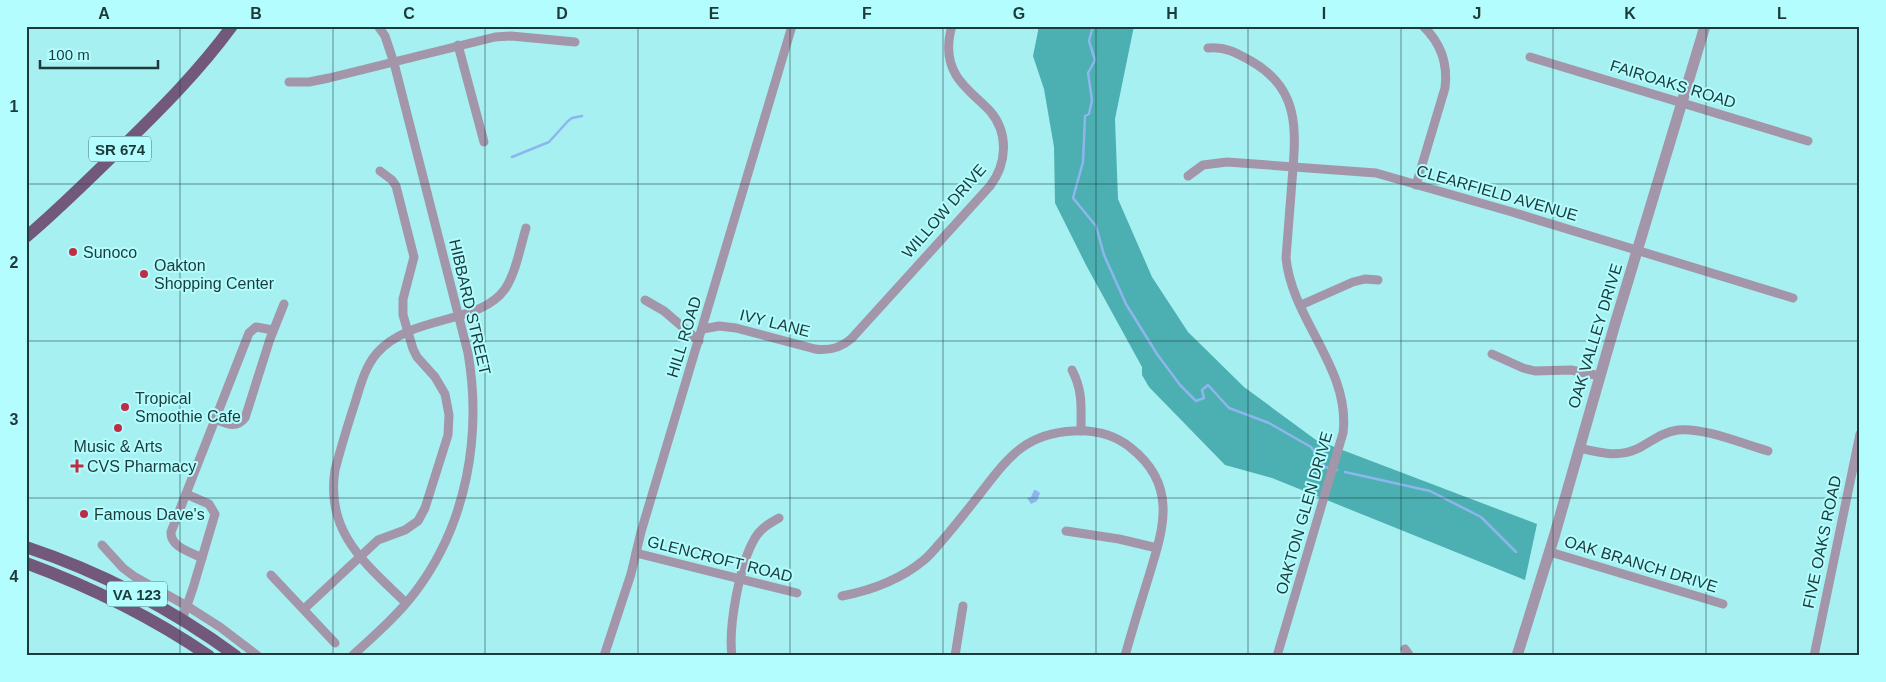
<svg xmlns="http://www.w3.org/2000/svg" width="1886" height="682" font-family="Helvetica,sans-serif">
	<rect width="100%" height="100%" fill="#a7f0f1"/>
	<polygon fill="#4cafb1" points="1039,26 1134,26 1115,119 1118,199 1152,277 1188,332 1244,387 1316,440 1537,524 1525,580 1272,478 1225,465 1149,387 1142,375 1142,367 1086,265 1055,203 1054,147 1044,89 1033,56"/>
	<polygon fill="#8eb6ee" points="1034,490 1036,490 1040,493 1037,501 1031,504 1027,498 1031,497"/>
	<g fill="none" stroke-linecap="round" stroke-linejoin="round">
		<g stroke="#8eb6ee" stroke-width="2.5">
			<polyline points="1093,26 1089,41 1095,60 1088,73 1092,100 1089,114 1085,116 1083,162 1073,198 1096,226 1104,255 1126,304 1157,354 1180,385 1196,401 1204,398 1202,390 1208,385 1229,408 1269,423 1311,447 1325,467 1337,470"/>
			<polyline points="512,157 549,142 568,121 572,118 582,116"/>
			<polyline points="1345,472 1430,491 1481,517 1516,552"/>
		</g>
		<g stroke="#a496aa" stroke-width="9">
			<polyline points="458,45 484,142"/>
			<path d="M1208,48C1225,46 1237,53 1251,61C1301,89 1296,132 1292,181C1290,207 1288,232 1286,258C1292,320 1351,369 1343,433L1277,656"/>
			<polyline points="1530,57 1808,141"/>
			<polyline points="289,82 309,82 329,78 495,37 511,36 575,42"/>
			<polyline points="1188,176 1203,165 1227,162 1376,173 1512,212 1793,298"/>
			<path d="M1416,185L1445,88C1448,64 1441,43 1423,26"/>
			<polyline points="645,300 664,311 699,341"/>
			<polyline points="1301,305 1353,282 1365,279 1378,280"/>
			<path d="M703,329L719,326L736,328L815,349C830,351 841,348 852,338L990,186C1007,164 1009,133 990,111C979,99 964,89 956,75C947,60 947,43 952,26"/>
			<polyline points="1492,354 1523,368 1535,371 1571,370 1600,376"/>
			<path d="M1072,370C1083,391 1081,407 1081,431"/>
			<path d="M215,419C227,424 236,429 245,418L270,339L284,304"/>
			<path d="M1579,448C1600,453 1619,458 1639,448C1652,441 1663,432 1678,430C1703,427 1743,444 1768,451"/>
			<polyline points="1066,531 1119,539 1157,548"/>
			<polyline points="102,545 123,568 135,577 187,606 220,627 258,656"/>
			<polyline points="1550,552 1723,604"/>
			<polyline points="636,553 797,593"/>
			<path d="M202,558C191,552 170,547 171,532L249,333L256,327L273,330"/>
			<polyline points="271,575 335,643"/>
			<path d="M842,596C873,590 900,580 924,560C930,555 935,549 940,543C955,526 969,508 983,490C1009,456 1027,433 1074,431C1094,430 1115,435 1131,448C1179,486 1163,530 1148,579C1140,605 1132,630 1125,656"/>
			<path d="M406,603C366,564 325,533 335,470C340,451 346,431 352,412C359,392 363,369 377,353C411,314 480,325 505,289C516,272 520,248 526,228"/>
			<polyline points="304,609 378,540 405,530 418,521 425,508 448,435 449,415 445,394 435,377 417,357 413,349 403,315 403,299 414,257 396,186 392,180 380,171"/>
			<polyline points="182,620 193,588 215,514 209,504 186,494"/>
			<polyline points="1405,649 1410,656"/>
			<path d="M352,656C375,635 398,615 416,591C467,523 482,435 468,353L394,63L385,36L378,26"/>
			<polyline points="604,656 631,574 641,532 792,26"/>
			<path d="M732,656C728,626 740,563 755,538C761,528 770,523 779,518"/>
			<polyline points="955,656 963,606"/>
			<polyline points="1814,656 1860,434"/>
		</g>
		<polyline stroke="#a496aa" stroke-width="11" points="1517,656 1554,537 1615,324 1705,26"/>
		<g stroke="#72597b" stroke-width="12">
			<path d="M26,237C59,209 90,178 121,148C161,109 199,71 232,26"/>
			<path d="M26,547C101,572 172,609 236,656"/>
			<path d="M26,563C91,587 152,617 209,656"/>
		</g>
	</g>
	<path fill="none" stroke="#1c3a3a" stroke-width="1" stroke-opacity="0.55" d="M180,26V656M333,26V656M485,26V656M638,26V656M790,26V656M943,26V656M1096,26V656M1248,26V656M1401,26V656M1553,26V656M1706,26V656M26,184H1860M26,341H1860M26,498H1860"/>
	<g fill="#be2d46" stroke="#b4fdfe" stroke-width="2">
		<circle cx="73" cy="252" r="5"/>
		<circle cx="144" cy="274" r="5"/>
		<circle cx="125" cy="407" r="5"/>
		<circle cx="118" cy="428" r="5"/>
		<path d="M74.5 458.5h5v5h5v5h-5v5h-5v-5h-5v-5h5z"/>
		<circle cx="84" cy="514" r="5"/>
	</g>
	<g text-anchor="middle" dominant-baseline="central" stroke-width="4" stroke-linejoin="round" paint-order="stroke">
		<g fill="#b4fdfe" stroke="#4a7475" stroke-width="1">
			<rect x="89" y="136.5" width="62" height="25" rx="4"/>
			<rect x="107" y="581.5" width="60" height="25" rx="4"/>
		</g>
		<g font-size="15" font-weight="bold" fill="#1c3a3a">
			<text x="120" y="149">SR 674</text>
			<text x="137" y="594">VA 123</text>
		</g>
		<g font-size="16" fill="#1c3a3a" stroke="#b4fdfe">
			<text transform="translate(1673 84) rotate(17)">FAIROAKS ROAD</text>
			<text transform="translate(1497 193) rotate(16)">CLEARFIELD AVENUE</text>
			<text transform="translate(944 211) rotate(-49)">WILLOW DRIVE</text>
			<text transform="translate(470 307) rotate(77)">HIBBARD STREET</text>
			<text transform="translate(775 323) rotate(14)">IVY LANE</text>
			<text transform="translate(1595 336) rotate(-73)">OAK VALLEY DRIVE</text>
			<text transform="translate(684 337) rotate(-73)">HILL ROAD</text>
			<text transform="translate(1304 513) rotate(-74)">OAKTON GLEN DRIVE</text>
			<text transform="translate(1822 542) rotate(-78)">FIVE OAKS ROAD</text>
			<text transform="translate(720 559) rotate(14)">GLENCROFT ROAD</text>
			<text transform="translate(1641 564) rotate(17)">OAK BRANCH DRIVE</text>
		</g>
		<g font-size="16" fill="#1c3a3a" stroke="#b4fdfe" text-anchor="start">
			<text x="83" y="252">Sunoco</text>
			<text x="154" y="265">Oakton<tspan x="154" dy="18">Shopping Center</tspan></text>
			<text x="135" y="398">Tropical<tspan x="135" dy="18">Smoothie Cafe</tspan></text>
			<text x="118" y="446" text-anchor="middle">Music &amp; Arts</text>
			<text x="87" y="466">CVS Pharmacy</text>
			<text x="94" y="514">Famous Dave's</text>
		</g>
	</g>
	<rect width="1886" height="682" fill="none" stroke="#b4fdfe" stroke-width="55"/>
	<path d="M40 60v8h118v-8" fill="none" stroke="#1c3a3a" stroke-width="2.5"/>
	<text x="48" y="60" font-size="15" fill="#1c3a3a" stroke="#b4fdfe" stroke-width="4" paint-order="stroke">100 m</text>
	<rect x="28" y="28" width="1830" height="626" fill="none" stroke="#1c3a3a" stroke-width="2"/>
	<g font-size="16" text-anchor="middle" font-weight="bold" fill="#1c3a3a">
		<text x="104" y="19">A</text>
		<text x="256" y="19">B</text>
		<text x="409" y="19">C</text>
		<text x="562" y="19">D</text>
		<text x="714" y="19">E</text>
		<text x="867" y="19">F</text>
		<text x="1019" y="19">G</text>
		<text x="1172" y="19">H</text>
		<text x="1324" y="19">I</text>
		<text x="1477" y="19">J</text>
		<text x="1630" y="19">K</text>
		<text x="1782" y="19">L</text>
		<text x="14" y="112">1</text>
		<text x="14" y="268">2</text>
		<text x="14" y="425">3</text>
		<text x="14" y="582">4</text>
	</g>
</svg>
